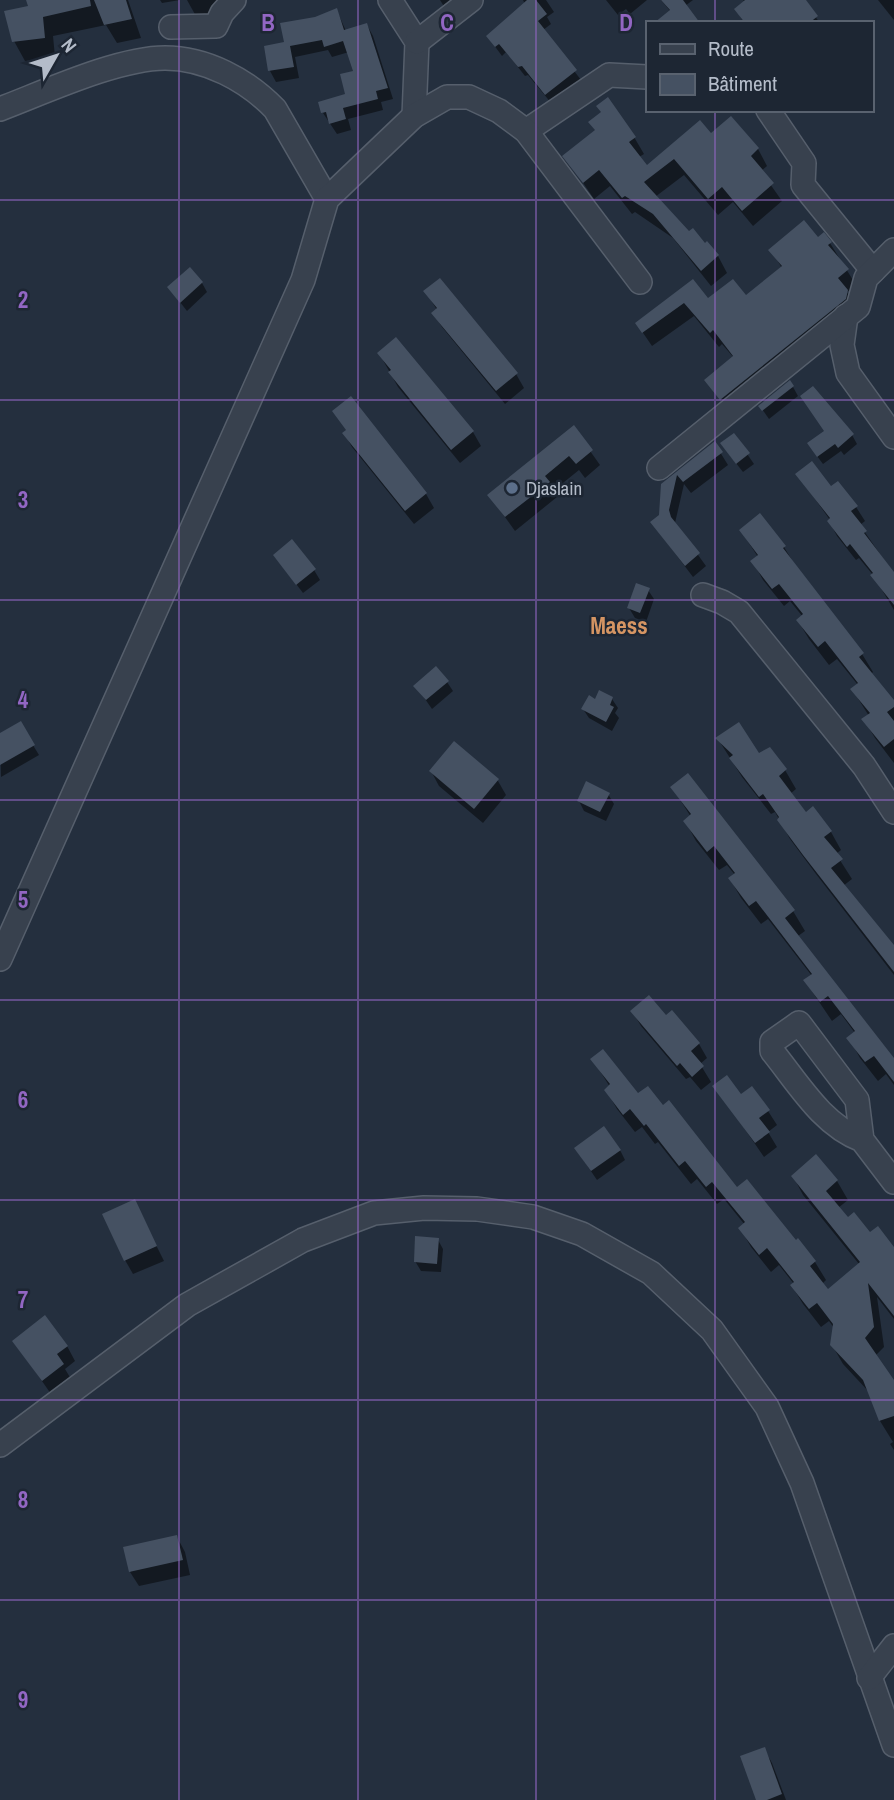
<svg xmlns="http://www.w3.org/2000/svg" width="894" height="1800" font-family="'Archivo Narrow',sans-serif">
	<rect width="100%" height="100%" fill="#242f3e"/>
	<g fill="#0007">
		<polygon points="28,0 128,0 141,38 117,43 106,25 53,36 55,57 25,61 14,41 30,8"/>
		<polygon points="160,0 180,0 162,3"/>
		<polygon points="187,0 220,0 223,13 197,18"/>
		<polygon points="440,0 467,0 445,8"/>
		<polygon points="523,0 546,0 554,12 547,17 551,24 543,30 581,80 552,104 528,75 525,76 506,52 502,56 488,37 525,4"/>
		<polygon points="606,0 647,0 630,14 626,9 618,15"/>
		<polygon points="661,0 693,0 685,6 671,12"/>
		<polygon points="743,0 803,0 820,23 744,23 736,9 745,2"/>
		<polygon points="878,0 894,0 894,20"/>
		<polygon points="337,11 346,31 367,25 373,36 393,99 381,102 383,110 348,119 351,130 337,134 323,113 348,95 355,73 349,52 332,57 328,50 295,57 299,78 276,82 270,71 286,44 316,18"/>
		<polygon points="731,118 758,149 767,166 761,171 782,201 753,226 733,202 718,215 684,175 655,197 689,233 705,246 707,244 718,256 727,273 711,286 673,238 635,212 632,214 610,186 594,199 565,156 634,137 644,154 639,157 647,168 711,135"/>
		<polygon points="818,239 830,243 856,285 847,292 856,306 730,414 707,380 734,358 722,344 719,347 694,316 652,346 637,324 693,281 708,301 746,298 782,268 771,250"/>
		<polygon points="202,283 207,292 187,311 169,288"/>
		<polygon points="426,292 516,374 524,388 505,404 442,327 433,313 437,310"/>
		<polygon points="396,340 473,432 481,446 460,463 398,387 379,353"/>
		<polygon points="793,387 798,396 769,419 760,406"/>
		<polygon points="350,399 426,494 434,508 414,524 352,447 344,433 347,431 334,411"/>
		<polygon points="573,427 600,465 585,478 579,470 553,491 557,497 515,531 489,495"/>
		<polygon points="825,432 852,435 857,444 844,455 841,451 823,464 814,452"/>
		<polygon points="734,435 754,464 743,472 728,453"/>
		<polygon points="715,444 728,465 691,493 684,484 675,523 706,566 693,577 652,523 661,516 663,485"/>
		<polygon points="798,475 831,488 856,507 865,521 860,525 893,573 894,572 894,610 873,575 859,558 856,560 837,536 829,521 830,520"/>
		<polygon points="741,531 784,547 795,565 862,654 873,672 871,674 894,703 894,763 875,738 864,720 869,716 852,689 858,685 837,659 829,665 809,639 798,621 803,617 790,601 784,606 763,580 753,562 758,557"/>
		<polygon points="281,564 314,570 320,580 303,593"/>
		<polygon points="648,590 654,599 646,622 635,618 629,608"/>
		<polygon points="447,682 453,691 432,709 416,686"/>
		<polygon points="612,699 618,708 615,713 619,718 612,731 589,718 583,709 596,701"/>
		<polygon points="20,724 39,755 1,777 0,735"/>
		<polygon points="718,739 759,756 785,770 796,789 790,794 806,814 831,832 841,850 836,854 852,879 843,886 894,948 894,975 816,874 790,839 775,812 771,814 742,777"/>
		<polygon points="454,744 498,781 506,795 483,823 439,786 431,771"/>
		<polygon points="688,775 793,911 805,931 798,936 894,1061 894,1085 886,1074 878,1081 860,1058 849,1038 855,1033 841,1014 832,1021 805,981 812,976 768,919 761,924 741,898 730,879 735,875 727,865 719,870 696,841 685,821 691,817 672,787"/>
		<polygon points="608,794 614,804 606,821 584,811 579,801"/>
		<polygon points="632,1011 666,1018 699,1044 707,1058 700,1064 711,1082 701,1090 690,1077 686,1079 641,1026"/>
		<polygon points="593,1060 638,1096 815,1262 826,1280 822,1284 828,1292 859,1264 803,1195 793,1176 816,1156 837,1181 848,1200 838,1208 848,1219 894,1249 894,1319 877,1297 884,1347 875,1356 894,1385 894,1450 890,1444 893,1442 880,1421 869,1392 843,1364 832,1345 834,1328 829,1321 821,1327 803,1304 792,1286 794,1284 779,1265 771,1272 751,1247 740,1228 745,1225 724,1199 717,1204 697,1179 691,1184 658,1142 655,1144 642,1127 635,1132 617,1109 606,1090 610,1087"/>
		<polygon points="715,1086 768,1111 777,1125 768,1132 777,1147 764,1157"/>
		<polygon points="620,1150 625,1160 597,1180 582,1158"/>
		<polygon points="134,1201 164,1261 133,1274 125,1260"/>
		<polygon points="438,1240 443,1249 441,1272 421,1271 415,1261"/>
		<polygon points="14,1341 67,1346 75,1361 65,1369 71,1379 51,1394"/>
		<polygon points="177,1537 185,1552 190,1575 139,1586 130,1572"/>
		<polygon points="764,1749 772,1763 786,1800 758,1800"/>
	</g>
	<g fill="#455162">
		<polygon points="26,0 90,0 91,6 43,17 45,38 12,42 4,11 28,6"/>
		<polygon points="94,0 126,0 132,19 104,25"/>
		<polygon points="527,0 536,0 547,14 538,21 577,70 545,95 522,66 518,67 499,44 495,47 486,36"/>
		<polygon points="661,0 683,0 700,23 654,23 670,10"/>
		<polygon points="745,0 806,0 818,16 809,23 745,23 734,9"/>
		<polygon points="337,8 344,30 367,23 388,88 376,91 378,99 343,108 346,119 329,124 326,112 321,113 318,102 345,94 340,74 353,71 343,41 324,47 322,40 290,46 294,67 268,71 264,46 284,42 280,23 315,17"/>
		<polygon points="608,97 636,137 629,142 647,165 700,120 711,133 731,116 759,148 751,156 774,183 742,211 722,187 708,199 674,159 644,182 689,231 693,228 705,243 707,241 719,255 701,271 653,214 625,196 622,198 599,170 583,183 562,156 595,130 588,122 601,112 596,106"/>
		<polygon points="804,220 818,237 824,232 832,242 828,245 849,269 838,278 848,290 846,299 720,400 704,380 733,356 713,330 710,333 684,303 642,333 635,323 693,279 708,298 733,279 746,295 782,266 768,250"/>
		<polygon points="190,267 203,282 180,303 167,287"/>
		<polygon points="440,278 518,373 496,391 431,313 437,308 423,291"/>
		<polygon points="396,337 474,431 451,450 388,372 391,370 377,353"/>
		<polygon points="790,380 794,386 762,411 758,406"/>
		<polygon points="813,386 854,434 838,448 835,444 817,457 807,443 824,431 800,396"/>
		<polygon points="351,396 427,493 405,511 342,433 346,430 332,411"/>
		<polygon points="574,425 593,450 576,464 569,456 545,476 550,482 505,517 487,495"/>
		<polygon points="734,433 750,453 736,464 720,443"/>
		<polygon points="715,441 723,452 683,482 677,475 669,510 671,517 700,553 685,566 650,522 659,515 661,484"/>
		<polygon points="812,461 831,486 838,481 858,506 851,511 867,531 864,533 894,572 894,605 870,575 873,573 850,544 847,547 827,521 830,518 795,474"/>
		<polygon points="760,513 786,546 783,548 864,653 859,657 894,700 894,707 887,712 894,721 894,739 884,747 861,719 870,713 850,689 858,683 825,641 818,647 796,620 803,614 779,584 772,589 750,561 758,555 739,530"/>
		<polygon points="292,539 316,569 296,585 273,555"/>
		<polygon points="636,583 650,588 640,613 627,608"/>
		<polygon points="436,666 449,681 426,700 413,686"/>
		<polygon points="599,690 613,697 610,705 614,707 606,722 581,709 589,695 595,699"/>
		<polygon points="21,721 35,745 0,765 0,733"/>
		<polygon points="739,722 759,753 770,747 787,769 779,776 806,812 813,806 832,831 824,837 843,859 831,868 894,945 894,972 803,855 777,820 779,817 763,794 759,797 729,758 733,755 715,738"/>
		<polygon points="454,741 499,779 474,809 429,771"/>
		<polygon points="688,773 795,910 785,918 894,1058 894,1082 874,1056 865,1062 846,1038 855,1031 828,996 820,1002 803,980 812,974 756,901 749,906 728,878 735,873 714,846 707,852 683,821 691,814 670,787"/>
		<polygon points="586,781 610,793 600,812 577,801"/>
		<polygon points="649,995 666,1015 672,1010 700,1043 691,1051 704,1066 692,1077 680,1063 677,1066 630,1011"/>
		<polygon points="603,1049 638,1093 648,1086 663,1105 669,1100 737,1187 747,1179 796,1240 798,1238 816,1261 810,1266 828,1289 860,1262 791,1176 816,1154 838,1180 826,1191 848,1217 854,1212 870,1232 878,1226 894,1247 894,1316 868,1283 874,1327 865,1338 894,1380 894,1416 879,1421 863,1380 830,1345 833,1324 817,1303 809,1309 790,1285 794,1282 767,1248 759,1255 738,1228 745,1222 712,1182 706,1187 685,1161 679,1166 646,1124 644,1126 630,1109 623,1115 604,1090 610,1084 590,1059"/>
		<polygon points="727,1075 741,1094 752,1086 770,1110 759,1118 770,1132 755,1143 712,1086"/>
		<polygon points="604,1126 621,1150 591,1171 574,1148"/>
		<polygon points="135,1199 157,1246 124,1261 102,1214"/>
		<polygon points="415,1236 439,1238 437,1264 414,1262"/>
		<polygon points="45,1315 68,1346 57,1354 64,1364 42,1381 12,1341"/>
		<polygon points="177,1535 183,1560 129,1572 123,1547"/>
		<polygon points="765,1747 782,1794 767,1800 756,1800 740,1756"/>
	</g>
	<g fill="none" stroke-linecap="round" stroke-linejoin="round">
		<g stroke="#565f6c" stroke-width="26">
			<g id="minor">
				<polyline points="390,0 417,42 414,116"/>
				<polyline points="171,27 216,26 222,13 234,0"/>
				<polyline points="417,42 471,0"/>
				<path d="M0,109C45,92 118,58 165,58C206,58 247,80 275,109L327,199"/>
				<polyline points="768,110 804,163 803,185 873,271"/>
				<polyline points="526,131 609,75 647,77"/>
				<polyline points="846,316 842,345 848,373 894,437"/>
				<polyline points="659,468 858,307 866,278 894,250"/>
				<polyline points="703,595 722,602 739,612 864,766 894,812"/>
				<polyline points="0,959 303,280 327,199 414,116 447,97 469,97 499,111 526,131 640,282"/>
				<path d="M862,1140C822,1125 798,1083 772,1051V1042L799,1023L857,1100L862,1140L894,1182"/>
				<polyline points="0,1445 187,1305 303,1240 374,1213 424,1208 477,1209 533,1217 582,1234 651,1273 712,1330 767,1407 802,1483 894,1745"/>
				<polyline points="869,1678 894,1646"/>
			</g>
		</g>
		<use href="#minor" stroke="#38414e" stroke-width="23"/>
	</g>
	<path fill="none" stroke="#9266c3" stroke-width="2" stroke-opacity="0.55" d="M179,0V1800M358,0V1800M536,0V1800M715,0V23M715,110V1800M0,200H894M0,400H894M0,600H894M0,800H894M0,1000H894M0,1200H894M0,1400H894M0,1600H894"/>
	<circle fill="#5c6f8a" stroke="#1d2633" stroke-width="2.5" cx="512" cy="488" r="7"/>
	<g text-anchor="middle" dominant-baseline="central" stroke-width="5" stroke-linejoin="round" paint-order="stroke">
		<g font-size="19" fill="#b4bcc9" stroke="#1d2633" text-anchor="start">
			<text x="526" y="488">Djaslain</text>
		</g>
		<g font-size="23" font-weight="bold" fill="#d59563" stroke="#1d2633">
			<text x="619" y="625">Maess</text>
		</g>
	</g>
	<g font-size="23" text-anchor="middle" font-weight="bold" fill="#9266c3" stroke="#1d2633" stroke-width="5" stroke-linejoin="round" paint-order="stroke">
		<text x="268" y="31">B</text>
		<text x="447" y="31">C</text>
		<text x="626" y="31">D</text>
		<text x="23" y="308">2</text>
		<text x="23" y="508">3</text>
		<text x="23" y="708">4</text>
		<text x="23" y="908">5</text>
		<text x="23" y="1108">6</text>
		<text x="23" y="1308">7</text>
		<text x="23" y="1508">8</text>
		<text x="23" y="1708">9</text>
	</g>
	<rect x="646" y="21" width="228" height="91" fill="#1d2633" stroke="#59626f" stroke-width="2"/>
	<rect x="660" y="44" width="35" height="10" fill="#38414e" stroke="#59626f" stroke-width="2"/>
	<text x="708" y="56" font-size="21" fill="#b4bcc9">Route</text>
	<rect x="660" y="74" width="35" height="21" fill="#455162" stroke="#59626f" stroke-width="2"/>
	<text x="708" y="91" font-size="21" fill="#b4bcc9">Bâtiment</text>
	<g transform="translate(56 56) rotate(51)" stroke="#1d2633" stroke-width="5" paint-order="stroke">
	<path d="M0-5L12 26L0 18L-12 26Z" fill="#b4bcc9"/>
	<text y="-10" font-size="19" font-weight="bold" text-anchor="middle" fill="#b4bcc9">N</text>
	</g>
</svg>
